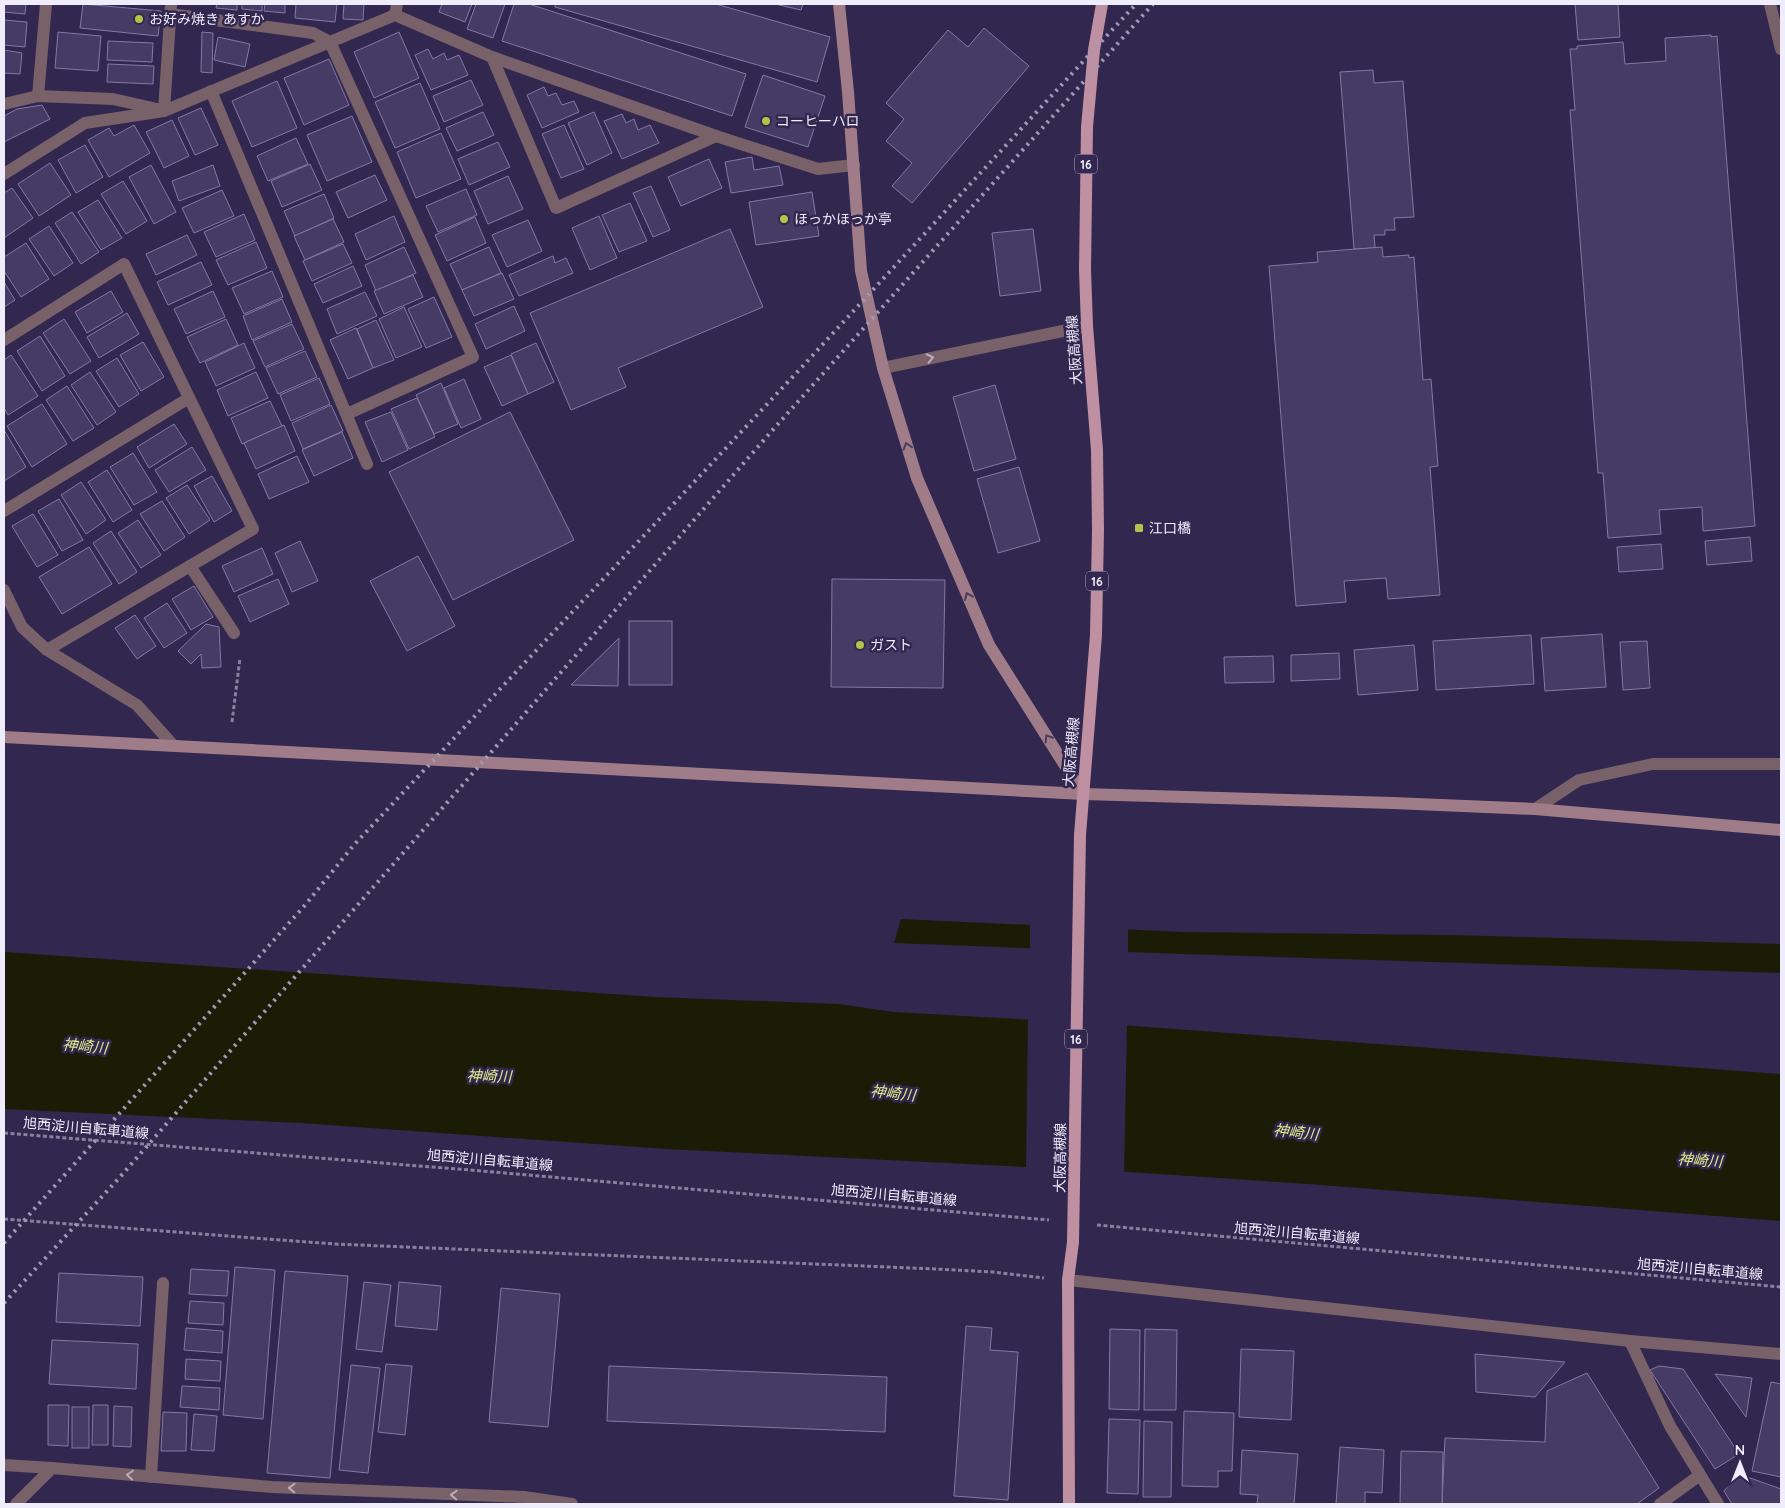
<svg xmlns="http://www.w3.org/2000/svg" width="1785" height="1508" font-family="Quicksand,'Noto Sans JP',sans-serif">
	<rect width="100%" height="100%" fill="#32274f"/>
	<g fill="#1a1c06">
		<polygon points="901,919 1183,932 1449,935 1781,944 1781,973 1182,954 894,943"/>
		<polygon points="4,952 655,997 839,1004 894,1012 1121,1025 1781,1074 1781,1221 1308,1184 1129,1172 666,1149 301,1123 4,1109"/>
	</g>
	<g fill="#32274f">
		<polygon points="1030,922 1128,927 1128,954 1030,950"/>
		<polygon points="1028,1018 1127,1023 1124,1174 1026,1169"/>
	</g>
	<g fill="#463b65" stroke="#8378a7">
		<polygon points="4,4 26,4 25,14 4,12"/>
		<polygon points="83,4 161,11 158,36 80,28"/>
		<polygon points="217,4 237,4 237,10 216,8"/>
		<polygon points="242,4 262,4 262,11 242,9"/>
		<polygon points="265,4 285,4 285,13 264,11"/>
		<polygon points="296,4 337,4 335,22 295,18"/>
		<polygon points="344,4 364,4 363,20 343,19"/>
		<polygon points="442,4 472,4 465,22 439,12"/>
		<polygon points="476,4 505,4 493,38 467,29"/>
		<polygon points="514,4 529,4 746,74 732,116 502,41"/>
		<polygon points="555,4 716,4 830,37 817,82 555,7"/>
		<polygon points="775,4 803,4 801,10"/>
		<polygon points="1575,4 1618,4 1620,37 1578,40"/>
		<polygon points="4,20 27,22 25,47 4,45"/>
		<polygon points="984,28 1029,66 912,203 892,186 912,163 886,141 904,119 886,103 948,30 968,47"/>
		<polygon points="58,32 101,36 98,71 55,68"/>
		<polygon points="202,32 213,33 212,73 201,72"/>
		<polygon points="399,32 419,78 374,98 354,52"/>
		<polygon points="1711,35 1711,37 1717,36 1755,526 1703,531 1702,507 1659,510 1661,534 1608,538 1603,473 1598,473 1570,110 1575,110 1570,49 1577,49 1577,46 1623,42 1625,64 1666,61 1665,38"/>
		<polygon points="218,37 250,44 245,67 214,60"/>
		<polygon points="108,41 153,43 152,62 107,60"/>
		<polygon points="428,49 433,59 444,53 447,60 459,55 468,75 431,90 415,55"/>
		<polygon points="4,50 22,53 20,74 4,73"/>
		<polygon points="329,59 349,105 304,125 284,78"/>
		<polygon points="108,64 154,66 153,84 107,82"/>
		<polygon points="1373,70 1374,83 1403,81 1414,217 1394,218 1395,230 1385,230 1385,235 1374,235 1375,248 1354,249 1340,72"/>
		<polygon points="763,75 825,96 808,147 745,127"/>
		<polygon points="471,80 483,105 444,122 433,96"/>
		<polygon points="277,81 297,128 252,147 232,101"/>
		<polygon points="420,83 440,129 395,148 375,102"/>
		<polygon points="544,87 548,96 556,93 562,105 574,101 579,112 542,128 527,95"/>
		<polygon points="42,105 50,119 4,142 4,116 17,109"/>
		<polygon points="201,108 218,145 195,155 178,118"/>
		<polygon points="483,112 494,135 457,151 446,128"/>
		<polygon points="594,112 612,153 587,165 568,123"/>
		<polygon points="622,114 626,123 634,119 638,130 650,125 659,143 622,159 604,121"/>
		<polygon points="352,116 372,162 327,181 307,135"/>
		<polygon points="172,120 189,156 164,168 146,132"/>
		<polygon points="134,125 150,153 109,177 88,140 109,128 114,136"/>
		<polygon points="564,125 584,169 561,178 542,134"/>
		<polygon points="441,133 461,179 416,198 397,152"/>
		<polygon points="296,138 308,164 268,181 257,156"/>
		<polygon points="498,142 510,167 469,185 458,159"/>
		<polygon points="85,145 103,177 76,193 58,160"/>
		<polygon points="752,157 754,170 779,166 783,185 731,193 725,162"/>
		<polygon points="709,159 722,188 681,206 668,177"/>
		<polygon points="50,163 71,195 39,216 18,184"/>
		<polygon points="310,164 322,190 282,207 271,181"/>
		<polygon points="151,165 176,212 154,224 129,177"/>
		<polygon points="213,165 220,186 179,201 172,181"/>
		<polygon points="375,175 387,200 348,218 336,192"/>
		<polygon points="508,176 523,209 488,224 474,191"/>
		<polygon points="123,181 147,221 126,234 101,194"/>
		<polygon points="651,186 670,230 653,237 633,193"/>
		<polygon points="12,188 33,218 4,238 4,193"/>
		<polygon points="466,189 477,215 438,232 426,206"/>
		<polygon points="222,190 234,216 194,233 182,208"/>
		<polygon points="812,192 819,236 756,245 749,202"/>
		<polygon points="324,194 334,218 295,236 284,211"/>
		<polygon points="98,200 122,238 101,250 78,212"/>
		<polygon points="630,203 647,241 619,252 602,215"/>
		<polygon points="72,212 99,252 81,264 55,223"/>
		<polygon points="244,214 255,240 216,257 204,232"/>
		<polygon points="394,216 405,242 366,260 355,234"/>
		<polygon points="599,216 617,258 590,270 572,228"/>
		<polygon points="475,217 486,243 447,261 435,235"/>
		<polygon points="333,219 344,242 305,260 294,236"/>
		<polygon points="528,220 542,251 507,267 492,235"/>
		<polygon points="49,226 73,263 54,276 29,239"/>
		<polygon points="730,229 763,307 618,368 626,387 571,410 530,313"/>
		<polygon points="1033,229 1041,291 1000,296 992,233"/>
		<polygon points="187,235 197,255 156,275 146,254"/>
		<polygon points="256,242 267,268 228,285 216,260"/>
		<polygon points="26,243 49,279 21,297 4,271 4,257"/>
		<polygon points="343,244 352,263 312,281 303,261"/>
		<polygon points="404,247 416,273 376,291 365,265"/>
		<polygon points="489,247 501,273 462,290 450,264"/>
		<polygon points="1382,247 1383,257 1409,255 1409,258 1414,257 1423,380 1431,379 1438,466 1430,467 1440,595 1388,599 1386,578 1344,581 1346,602 1296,606 1269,266 1318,262 1317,252"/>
		<polygon points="553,256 555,263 566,258 573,273 519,296 509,275"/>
		<polygon points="201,262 212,285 168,305 157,282"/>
		<polygon points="353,266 362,286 323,303 314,284"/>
		<polygon points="272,271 283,297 244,314 232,288"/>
		<polygon points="502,273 514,299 474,316 462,290"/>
		<polygon points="413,275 423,297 384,314 374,291"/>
		<polygon points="4,282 15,300 4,307"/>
		<polygon points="111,291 123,312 87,333 75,312"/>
		<polygon points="213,291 225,317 186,334 174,309"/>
		<polygon points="365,292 377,316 337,334 327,309"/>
		<polygon points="434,297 452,337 426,348 408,309"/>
		<polygon points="282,299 292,322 252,340 243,316"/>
		<polygon points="514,306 525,331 486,349 475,324"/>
		<polygon points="404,307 422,347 396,358 379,319"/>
		<polygon points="127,313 139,334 99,358 87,337"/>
		<polygon points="64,319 91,361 70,374 43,333"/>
		<polygon points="226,319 238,345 200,363 187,337"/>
		<polygon points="376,320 394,360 373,368 357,329"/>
		<polygon points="292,324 304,349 265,367 253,341"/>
		<polygon points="356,328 373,368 348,379 330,340"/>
		<polygon points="40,336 65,376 42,391 17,351"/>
		<polygon points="143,342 164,377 141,391 120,355"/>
		<polygon points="244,343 255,368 216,386 205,362"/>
		<polygon points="536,343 554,382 528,394 511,354"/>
		<polygon points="305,351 317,377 278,394 266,368"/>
		<polygon points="11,355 38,396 8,415 4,408 4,360"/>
		<polygon points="511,355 528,394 502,406 484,367"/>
		<polygon points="117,358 139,394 119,407 96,371"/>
		<polygon points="90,372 116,412 97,425 71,385"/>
		<polygon points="256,372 268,398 228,416 217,390"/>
		<polygon points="319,378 330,404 291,421 280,395"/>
		<polygon points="464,379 481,419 461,428 444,388"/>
		<polygon points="441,383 458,424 434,434 416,395"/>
		<polygon points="995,385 1016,459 974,471 953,397"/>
		<polygon points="67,386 94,428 73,441 46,400"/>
		<polygon points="417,398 435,437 409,449 391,409"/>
		<polygon points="270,401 282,426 242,444 231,418"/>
		<polygon points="42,404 67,444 32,467 7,426"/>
		<polygon points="331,405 343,431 303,449 292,423"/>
		<polygon points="391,412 408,450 382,462 365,422"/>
		<polygon points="510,412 574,540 453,600 389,472"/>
		<polygon points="174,424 187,444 149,468 137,447"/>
		<polygon points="284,425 295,451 256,469 244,443"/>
		<polygon points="4,430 26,467 4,481"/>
		<polygon points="342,432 353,458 314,476 302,450"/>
		<polygon points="192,447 206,470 169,492 155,470"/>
		<polygon points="133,453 157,492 134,505 110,467"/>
		<polygon points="297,456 309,482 269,499 258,474"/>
		<polygon points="1019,467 1040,541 998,553 977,479"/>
		<polygon points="107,470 132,510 113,522 88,482"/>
		<polygon points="212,476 232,511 214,522 194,486"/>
		<polygon points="81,482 106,520 86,534 61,495"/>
		<polygon points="187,485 210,520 189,534 166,498"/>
		<polygon points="59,499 83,540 62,551 38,511"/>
		<polygon points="162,501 185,537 164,551 140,514"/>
		<polygon points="33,514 58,555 37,567 12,526"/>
		<polygon points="138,520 161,555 141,568 118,533"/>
		<polygon points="111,531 137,572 119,584 93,543"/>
		<polygon points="1750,537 1752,561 1707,565 1705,541"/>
		<polygon points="300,541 318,581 292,592 275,553"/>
		<polygon points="1661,544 1663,569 1619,572 1617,547"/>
		<polygon points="89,547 112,584 62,614 39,577"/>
		<polygon points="262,548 273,574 234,592 222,566"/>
		<polygon points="418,556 455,626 407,651 370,581"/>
		<polygon points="278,579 289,604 250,622 238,596"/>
		<polygon points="832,579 945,580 943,688 831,687"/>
		<polygon points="194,586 213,617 191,630 172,599"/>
		<polygon points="167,603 187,633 164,648 144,618"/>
		<polygon points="135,615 156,646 137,659 115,628"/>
		<rect x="629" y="621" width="43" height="64"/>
		<polygon points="206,624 219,627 221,667 202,668 201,654 191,664 178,651"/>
		<polygon points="1602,634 1606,687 1545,691 1541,638"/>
		<polygon points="1531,635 1534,684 1436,690 1433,641"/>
		<polygon points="619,638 618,686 571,685"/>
		<polygon points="1647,641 1650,688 1623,690 1620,642"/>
		<polygon points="1414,645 1418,690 1358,695 1354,650"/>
		<polygon points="1339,653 1340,679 1291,681 1291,655"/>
		<polygon points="1273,656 1274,682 1225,683 1224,657"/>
		<polygon points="235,1267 275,1270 263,1419 223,1415"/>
		<polygon points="191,1269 229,1271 227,1296 189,1294"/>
		<polygon points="285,1271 348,1276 330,1478 267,1473"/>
		<polygon points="59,1273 143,1277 140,1326 56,1322"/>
		<polygon points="364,1282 391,1285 382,1352 356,1349"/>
		<polygon points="399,1282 441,1286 437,1330 395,1326"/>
		<polygon points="501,1288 560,1294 548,1427 489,1422"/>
		<polygon points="190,1301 224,1303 223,1325 188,1323"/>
		<polygon points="966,1326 992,1328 990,1350 1018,1352 1008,1500 954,1496"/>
		<polygon points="186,1328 223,1331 222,1353 184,1350"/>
		<polygon points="1110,1329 1140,1330 1139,1410 1109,1409"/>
		<polygon points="1145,1329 1177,1330 1176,1410 1144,1410"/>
		<polygon points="52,1340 138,1344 136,1389 49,1384"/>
		<polygon points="1241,1349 1294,1351 1291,1420 1239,1417"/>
		<polygon points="1475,1354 1565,1362 1535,1397 1476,1392"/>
		<polygon points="186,1359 221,1361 220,1381 185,1379"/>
		<polygon points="386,1364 412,1366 405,1435 378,1432"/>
		<polygon points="351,1365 380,1368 368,1473 339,1470"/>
		<polygon points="609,1366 887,1377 885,1432 607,1421"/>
		<polygon points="1659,1366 1683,1369 1739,1454 1715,1469 1650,1370"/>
		<polygon points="1587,1373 1659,1488 1637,1504 1442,1504 1445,1438 1545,1442 1547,1391"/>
		<polygon points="1715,1374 1752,1378 1746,1417"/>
		<polygon points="1771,1382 1781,1384 1781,1477 1752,1471"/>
		<polygon points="182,1386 220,1388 219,1410 180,1407"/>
		<polygon points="48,1405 69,1405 68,1446 48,1445"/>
		<polygon points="93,1405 108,1405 108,1445 92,1445"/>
		<polygon points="114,1406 132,1407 131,1447 113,1446"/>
		<rect x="72" y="1407" width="17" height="41"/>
		<polygon points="1184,1411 1234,1413 1232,1471 1218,1471 1218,1487 1182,1486"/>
		<polygon points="163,1412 187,1413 186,1451 161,1451"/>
		<polygon points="194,1414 217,1416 214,1451 191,1450"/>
		<polygon points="1109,1419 1140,1420 1138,1494 1107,1493"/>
		<polygon points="1144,1421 1172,1422 1171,1497 1143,1497"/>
		<polygon points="1340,1447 1384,1450 1382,1493 1365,1492 1365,1504 1336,1504"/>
		<polygon points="1242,1450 1298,1454 1294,1504 1257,1504 1258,1495 1240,1494"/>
		<polygon points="1401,1451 1443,1452 1442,1504 1400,1504"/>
		<polygon points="1739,1474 1781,1489 1781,1504 1732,1504 1724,1491"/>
	</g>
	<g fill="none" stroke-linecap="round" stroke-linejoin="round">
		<g stroke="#88819e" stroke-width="3" stroke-dasharray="4 2.5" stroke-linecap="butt">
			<polyline points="232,722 240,658"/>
			<polyline points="4,1133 470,1170 1049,1220"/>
			<polyline points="4,1219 334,1244 936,1269 993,1272 1044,1278"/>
			<polyline points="1097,1225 1781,1287"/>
		</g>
		<g stroke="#786169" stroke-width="12">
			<polyline points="170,14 313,33 330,42"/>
			<polyline points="395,15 397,4"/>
			<polyline points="190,566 234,633"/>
			<polyline points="151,1477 163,1283"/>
			<polyline points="1660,1504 1700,1475"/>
		</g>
		<g stroke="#786169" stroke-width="12">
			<polyline points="1770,4 1781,49"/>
			<polyline points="330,42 473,357 347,414"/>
			<polyline points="492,57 556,208 716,136"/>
			<polyline points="211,91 367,464"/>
			<polyline points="38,96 46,4"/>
			<polyline points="4,104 38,96 113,99 157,109"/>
			<polyline points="164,111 171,4"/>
			<polyline points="4,174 85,123 164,111 395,15 492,57 716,136 818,169 854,165"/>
			<polyline points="4,340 124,264 253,529 47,650"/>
			<polyline points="883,368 1087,326"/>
			<polyline points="4,511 189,398"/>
			<polyline points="4,590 22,627 47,650 137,705 173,745"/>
			<polyline points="1535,809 1579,780 1653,764 1781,764"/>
			<polyline points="1068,1280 1630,1341 1781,1354"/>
			<polyline points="1630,1341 1670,1426 1718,1504"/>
			<polyline points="4,1465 52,1468 272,1487 524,1497 572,1504"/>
			<polyline points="16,1504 52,1468"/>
		</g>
		<g stroke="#a07c89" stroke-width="12">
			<polyline points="839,4 848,92 861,271 883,368 917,478 989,645 1083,794"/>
			<polyline points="4,737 1083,794 1393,803 1535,809 1781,830"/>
		</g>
		<g stroke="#bf90a2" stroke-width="12">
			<polyline points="1080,835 1096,635 1098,530 1097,450 1087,326 1085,270 1087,127 1094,50 1102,4"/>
			<polyline points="1069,1504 1068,1280 1073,1242"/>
		</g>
		<g stroke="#a09ab4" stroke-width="4" stroke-dasharray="2.5 5" stroke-linecap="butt">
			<polyline points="4,1243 306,904 353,846 801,368 1136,4"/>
			<polyline points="4,1303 120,1177 770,433 1153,4"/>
		</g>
		<polyline stroke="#bf90a2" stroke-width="12" points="1073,1242 1080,835"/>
	</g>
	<defs><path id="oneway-chevron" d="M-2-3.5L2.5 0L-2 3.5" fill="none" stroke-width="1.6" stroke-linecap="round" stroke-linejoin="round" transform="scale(1.25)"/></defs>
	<g stroke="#b9adba">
		<use href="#oneway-chevron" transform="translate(930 358) rotate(-12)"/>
		<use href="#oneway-chevron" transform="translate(130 1475) rotate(-175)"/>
		<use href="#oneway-chevron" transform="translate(292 1488) rotate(-178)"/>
		<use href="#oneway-chevron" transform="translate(454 1495) rotate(-178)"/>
	</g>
	<g stroke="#4e3c5e">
		<use href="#oneway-chevron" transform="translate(907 446) rotate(-107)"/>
		<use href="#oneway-chevron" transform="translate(968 596) rotate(-113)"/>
		<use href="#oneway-chevron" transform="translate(1048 738) rotate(-122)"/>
	</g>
	<g fill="#b5c249" stroke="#32274f" stroke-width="2">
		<circle cx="139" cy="19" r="5"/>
		<circle cx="766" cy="121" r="5"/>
		<circle cx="784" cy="219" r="5"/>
		<rect x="1134" y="523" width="10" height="10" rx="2.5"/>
		<circle cx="860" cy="645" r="5"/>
	</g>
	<g text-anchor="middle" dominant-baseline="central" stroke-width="5" stroke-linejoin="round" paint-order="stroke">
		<g fill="#32274f" stroke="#b6b1c8" stroke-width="1">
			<rect x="1075" y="154.5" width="22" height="19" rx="4"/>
			<rect x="1086" y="571.5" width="22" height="19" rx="4"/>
			<rect x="1065" y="1029.5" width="22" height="19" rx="4"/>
		</g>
		<g font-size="12" font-weight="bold" fill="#efecfc">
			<text x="1086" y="164">16</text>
			<text x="1097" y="581">16</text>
			<text x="1076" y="1039">16</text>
		</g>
		<g font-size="14" fill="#efecfc" stroke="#32274f" text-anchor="start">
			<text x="149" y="19">お好み焼き あすか</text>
			<text x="776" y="121">コーヒーハロ</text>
			<text x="794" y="219">ほっかほっか亭</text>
			<text x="1149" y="528">江口橋</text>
			<text x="870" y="645">ガスト</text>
		</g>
		<g font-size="14" fill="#efecfc" stroke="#32274f">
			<text transform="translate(1074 350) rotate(-94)">大阪高槻線</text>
			<text transform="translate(1071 752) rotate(-85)">大阪高槻線</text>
			<text transform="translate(86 1128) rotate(5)">旭西淀川自転車道線</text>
			<text transform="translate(1060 1158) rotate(-89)">大阪高槻線</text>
			<text transform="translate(490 1160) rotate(5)">旭西淀川自転車道線</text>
			<text transform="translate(894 1195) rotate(5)">旭西淀川自転車道線</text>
			<text transform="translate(1297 1233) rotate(5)">旭西淀川自転車道線</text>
			<text transform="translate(1700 1269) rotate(5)">旭西淀川自転車道線</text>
		</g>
		<g font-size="15" font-style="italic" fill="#e0ed89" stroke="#32274f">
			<text transform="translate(85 1046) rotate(5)">神崎川</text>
			<text transform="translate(489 1076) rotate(1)">神崎川</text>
			<text transform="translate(893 1093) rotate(6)">神崎川</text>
			<text transform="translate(1296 1132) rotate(6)">神崎川</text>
			<text transform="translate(1700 1160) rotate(4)">神崎川</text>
		</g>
	</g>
	<rect width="1785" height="1508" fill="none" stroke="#efecfc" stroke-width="10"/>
	<g transform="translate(1740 1463)" stroke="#32274f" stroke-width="4" paint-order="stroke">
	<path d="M0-4L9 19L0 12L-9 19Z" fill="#efecfc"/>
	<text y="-8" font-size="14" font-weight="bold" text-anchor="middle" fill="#efecfc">N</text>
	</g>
</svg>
